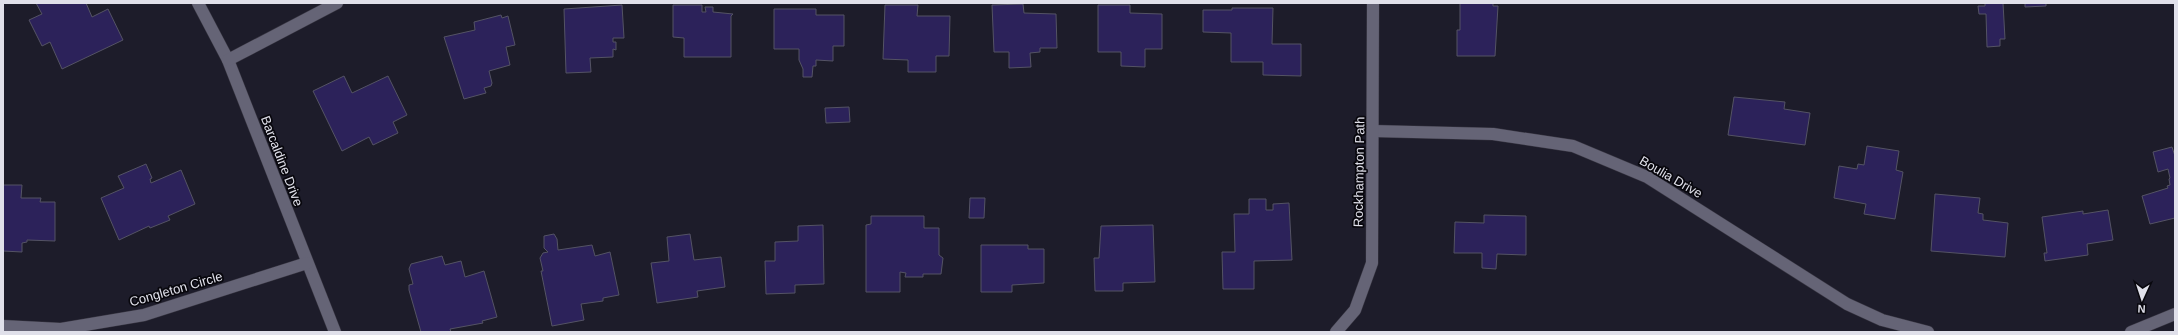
<svg xmlns="http://www.w3.org/2000/svg" width="2178" height="335" font-family="Helvetica,sans-serif">
	<rect width="100%" height="100%" fill="#1d1c2a"/>
	<g fill="#2c225a" stroke="#545364">
		<polygon points="36,3 86,3 92,17 108,9 123,40 62,69 50,42 42,46 29,20 42,14"/>
		<polygon points="1460,3 1493,3 1493,6 1498,6 1495,56 1457,56 1457,30 1460,30"/>
		<polygon points="1985,3 2003,3 2005,39 2000,39 2000,46 1987,47 1986,14 1979,14 1978,6 1985,6"/>
		<polygon points="2025,3 2046,3 2046,6 2025,7"/>
		<polygon points="1023,4 1024,13 1056,14 1057,48 1040,48 1040,52 1030,53 1031,67 1009,68 1009,52 994,52 992,5"/>
		<polygon points="622,5 624,38 613,38 613,42 616,42 616,50 613,49 613,57 590,58 591,72 566,73 564,9"/>
		<polygon points="673,5 702,5 702,12 706,12 705,7 713,7 713,12 733,14 731,16 731,57 684,57 684,38 673,37"/>
		<polygon points="885,5 918,5 917,16 950,16 949,56 936,56 936,72 908,72 908,60 883,59"/>
		<polygon points="1098,5 1130,5 1130,13 1162,14 1162,49 1145,49 1145,67 1121,66 1121,52 1098,52"/>
		<polygon points="1232,8 1273,8 1272,44 1301,44 1301,76 1263,75 1263,62 1231,62 1231,33 1203,32 1203,10 1232,10"/>
		<polygon points="774,9 816,9 816,15 844,15 844,46 833,46 833,61 816,60 816,66 813,66 812,77 803,77 803,69 799,60 799,49 774,49"/>
		<polygon points="501,15 502,18 508,16 515,45 506,47 510,65 489,71 492,83 491,86 484,88 486,93 464,99 444,37 475,30 474,22"/>
		<polygon points="344,76 352,93 388,76 407,115 393,122 398,133 373,145 369,137 342,151 313,91"/>
		<polygon points="1734,97 1785,102 1784,109 1810,113 1805,145 1728,135"/>
		<polygon points="849,107 850,122 826,123 825,108"/>
		<polygon points="1867,146 1899,151 1896,170 1903,172 1895,219 1864,214 1866,204 1834,198 1839,166 1857,169 1858,164 1864,165"/>
		<polygon points="2172,147 2175,156 2175,218 2150,224 2142,196 2168,188 2167,186 2170,185 2169,179 2170,178 2168,169 2158,172 2153,152"/>
		<polygon points="146,164 152,178 150,179 151,183 181,170 195,204 168,216 170,220 150,228 149,226 119,240 101,198 124,188 118,176"/>
		<polygon points="3,185 22,185 21,198 41,198 40,202 55,202 55,241 27,240 27,242 22,243 22,252 3,251"/>
		<polygon points="1935,194 1980,198 1978,213 1983,214 1983,220 2008,223 2005,257 1931,251"/>
		<polygon points="970,198 985,198 984,218 969,218"/>
		<polygon points="1249,199 1266,199 1266,210 1273,210 1273,204 1289,203 1292,260 1254,261 1254,289 1223,289 1222,252 1235,252 1234,214 1249,214"/>
		<polygon points="2108,210 2113,240 2087,244 2088,255 2045,261 2044,253 2047,253 2042,217 2083,211 2083,214"/>
		<polygon points="1484,215 1526,216 1526,255 1497,254 1496,269 1482,268 1482,253 1454,253 1455,222 1484,223"/>
		<polygon points="871,216 924,216 924,228 939,228 939,255 943,258 941,274 923,274 923,277 905,277 906,273 900,272 900,292 866,292 866,225 871,224"/>
		<polygon points="823,225 824,284 795,285 795,293 766,294 765,261 775,261 775,242 798,241 798,226"/>
		<polygon points="1153,225 1155,282 1123,283 1123,291 1095,291 1094,258 1099,258 1101,226"/>
		<polygon points="554,234 557,239 558,250 592,245 595,256 610,252 619,295 603,298 603,301 581,304 584,320 552,326 541,271 543,271 540,258 543,253 548,252 544,248 544,236"/>
		<polygon points="690,234 694,260 721,257 725,287 697,291 698,297 657,303 651,263 669,261 667,237"/>
		<polygon points="981,245 1028,245 1028,249 1044,249 1044,283 1012,285 1012,292 981,292"/>
		<polygon points="442,256 445,265 461,261 465,277 484,271 497,317 482,321 483,323 450,329 451,332 421,332 409,290 409,285 413,284 409,269 411,264"/>
	</g>
	<g fill="none" stroke-linecap="round" stroke-linejoin="round">
		<g stroke="#383642" stroke-width="13">
			<g id="minor">
				<polyline points="198,3 228,60 335,332"/>
				<polyline points="228,60 337,3"/>
				<polyline points="1373,131 1493,134 1573,146 1647,177 1847,304 1882,320 1928,332"/>
				<polyline points="3,326 61,329 144,315 307,263"/>
				<polyline points="1336,332 1355,310 1372,263 1373,3"/>
				<polyline points="2131,332 2175,314"/>
			</g>
		</g>
		<use href="#minor" stroke="#656476" stroke-width="12"/>
	</g>
	<g text-anchor="middle" dominant-baseline="central" stroke-width="3.5" stroke-linejoin="round" paint-order="stroke">
		<g font-size="13" fill="#e0e0ea" stroke="#08070d">
			<text transform="translate(282 161) rotate(69)">Barcaldine Drive</text>
			<text transform="translate(1359 172) rotate(-89)">Rockhampton Path</text>
			<text transform="translate(1671 177) rotate(30)">Boulia Drive</text>
			<text transform="translate(176 289) rotate(-16)">Congleton Circle</text>
		</g>
	</g>
	<rect width="2178" height="335" fill="none" stroke="#e0e0ea" stroke-width="8"/>
	<g transform="translate(2142 299) rotate(183)" stroke="#08070d" stroke-width="3" paint-order="stroke">
	<path d="M0-3L7 15L0 10L-7 15Z" fill="#e0e0ea"/>
	<text y="-6" font-size="11" font-weight="bold" text-anchor="middle" fill="#e0e0ea">N</text>
	</g>
</svg>
